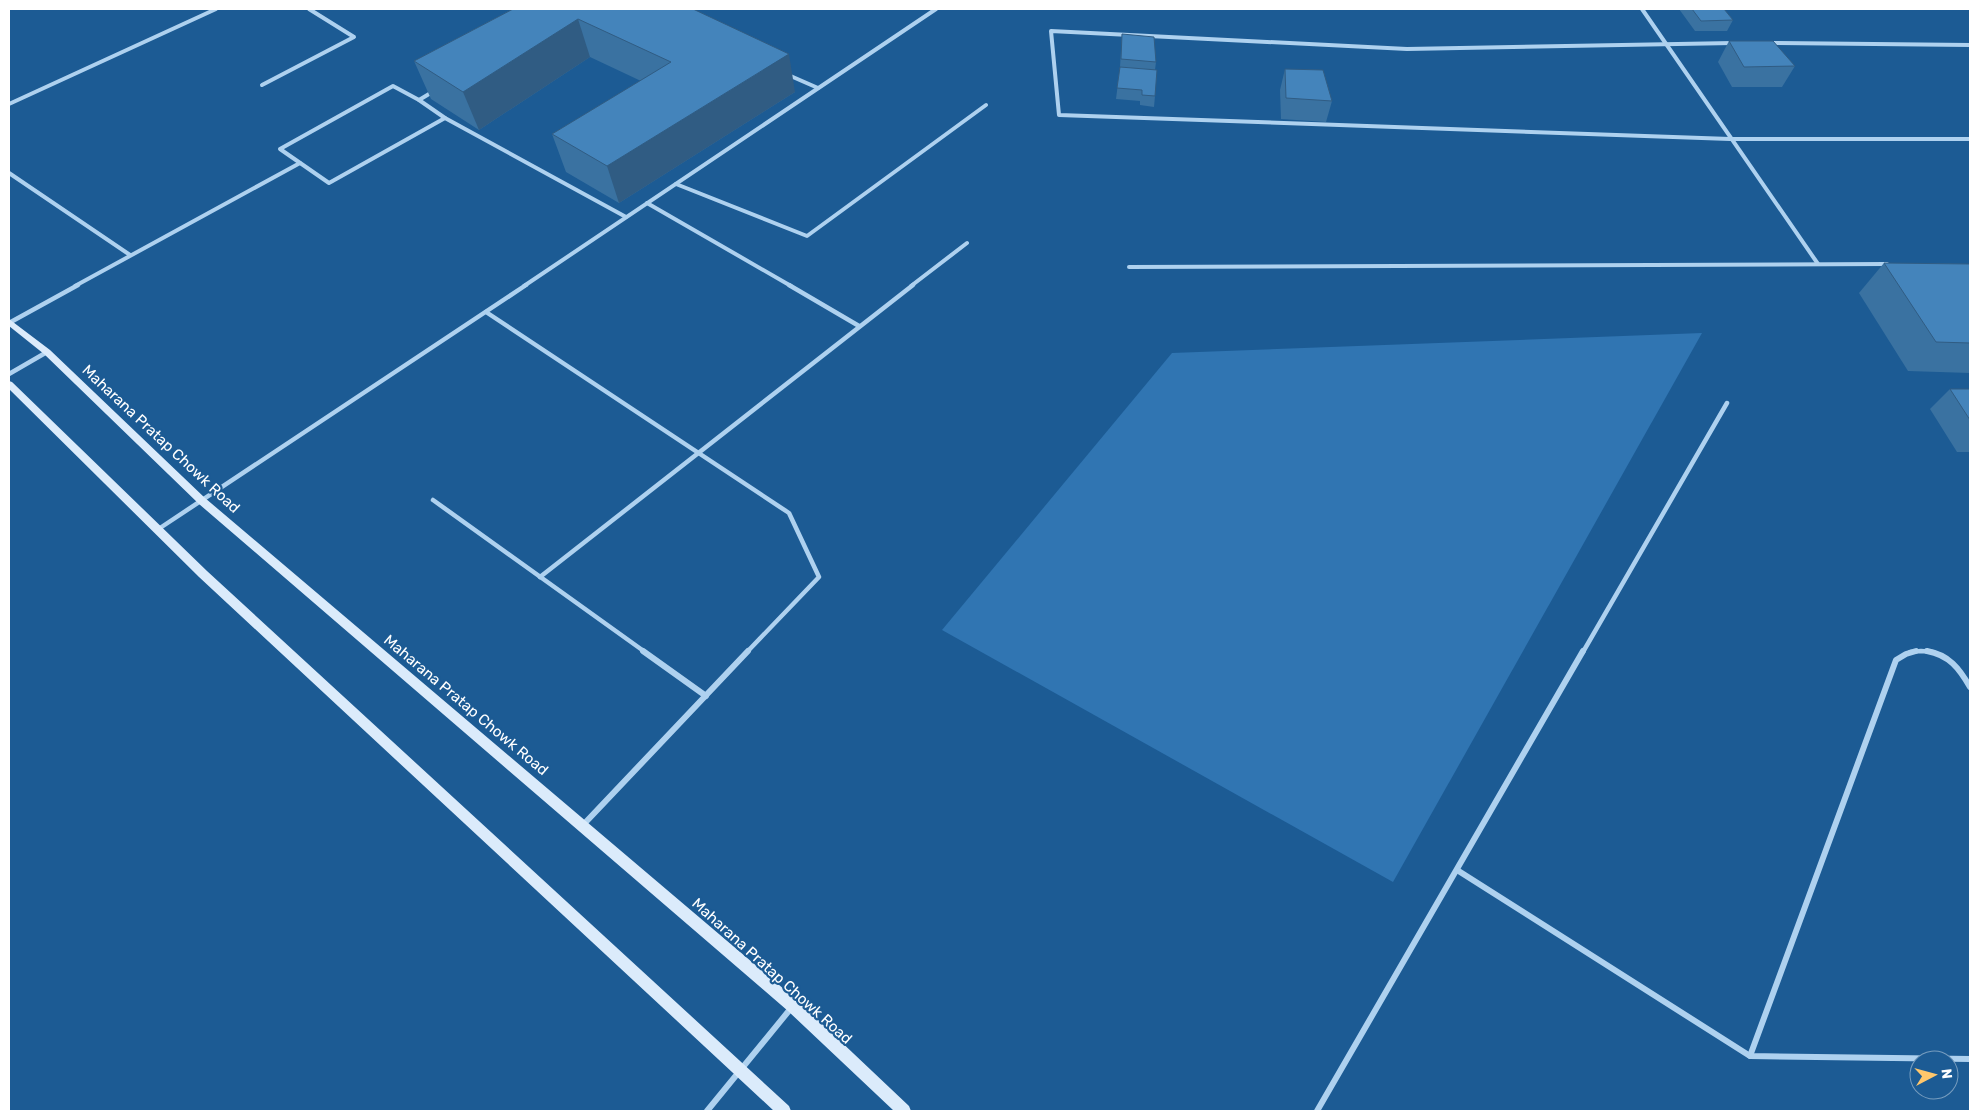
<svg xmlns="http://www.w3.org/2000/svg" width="1979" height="1120" font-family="Rubik,sans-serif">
	<rect width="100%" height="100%" fill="#1c5b94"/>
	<polygon fill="#3075b2" points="1702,333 1393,882 942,630 1172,353"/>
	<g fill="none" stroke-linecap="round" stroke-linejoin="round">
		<g stroke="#aed1ef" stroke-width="4">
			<polyline points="1642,9 1818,264"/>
			<polyline points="1733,43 1407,49 1051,31 1059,115 1730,139 1970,139"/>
			<polyline points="1769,43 1970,45"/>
			<polyline points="786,74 818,88"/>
			<polyline points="262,85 354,37 309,9"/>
			<polygon points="393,86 419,100 445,118 329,183 280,149"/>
			<polyline points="419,100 434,91"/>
			<polyline points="9,104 216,9"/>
			<polyline points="445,118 626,217"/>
			<polyline points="9,173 130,255"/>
			<polyline points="676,184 807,236 986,105"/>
			<polyline points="647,203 791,286"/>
			<polyline points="1129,267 1887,264"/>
			<polyline points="75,286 300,163"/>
			<polyline points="524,286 936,9"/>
			<polyline points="911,286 967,243"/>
		</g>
		<g stroke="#aed1ef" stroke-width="4.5">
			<polyline points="789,285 859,326"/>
			<polyline points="486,312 789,513 819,577 747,652"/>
			<polyline points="9,323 78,285"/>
			<polyline points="9,374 47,352"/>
			<polyline points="433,500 645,652"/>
			<polyline points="157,530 526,285"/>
			<polyline points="540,577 913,285"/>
			<polyline points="1583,652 1727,403"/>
			<polyline points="1910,652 1921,651 1933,652"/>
		</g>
		<g stroke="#aed1ef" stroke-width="6">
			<polyline points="643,651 706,696"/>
			<path d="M1927,651C1949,655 1959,668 1970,687"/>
			<polyline points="583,825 748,651"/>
			<polyline points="1457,870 1750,1056 1970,1059"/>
			<polyline points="1750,1056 1896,660 1906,654 1916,651"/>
			<polyline points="707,1111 792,1007"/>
			<polyline points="1317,1111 1583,651"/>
		</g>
		<g fill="#dbebfb" fill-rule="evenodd">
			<polygon points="9,319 50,350 205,498 798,1001 909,1106 911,1111 894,1111 788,1011 199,504 44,354 9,326"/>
			<polygon points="9,381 12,382 207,571 789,1106 791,1111 774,1111 199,577 9,389"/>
		</g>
	</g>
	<g fill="#3a72a1">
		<polygon points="513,9 693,9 795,92 619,203 566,172 552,134 641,81 590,57 479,130 431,99 414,61"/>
		<polygon points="1679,9 1724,9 1733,20 1727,31 1695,31"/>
		<polygon points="1122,34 1156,62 1155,70 1155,96 1154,107 1140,105 1140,101 1116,99 1120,67"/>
		<polygon points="1729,41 1795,66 1782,87 1732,87 1718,62"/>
		<polygon points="1285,69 1332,101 1326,122 1281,119 1280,90"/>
		<polygon points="1884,263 1970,264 1970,373 1908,371 1859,293"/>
		<polygon points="1950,389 1970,389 1970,452 1957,452 1930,409"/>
	</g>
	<g fill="#305c83">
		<polygon points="578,19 590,57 479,130 463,92"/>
		<polygon points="789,54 795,92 619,203 607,166"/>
	</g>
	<g fill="#4484bb" stroke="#305c83">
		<polygon points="513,9 693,9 789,54 607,166 552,134 671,62 578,19 463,92 414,61"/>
		<polygon points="1692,9 1724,9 1733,20 1701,21"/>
		<polygon points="1122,34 1154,37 1156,62 1121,59"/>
		<polygon points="1729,41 1773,41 1795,66 1744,67"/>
		<polygon points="1120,67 1157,70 1155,96 1142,95 1142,90 1117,88"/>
		<polygon points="1285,69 1323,70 1332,101 1286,98"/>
		<polygon points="1884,263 1970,264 1970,343 1936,342"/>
		<polygon points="1950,389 1970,389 1970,420"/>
	</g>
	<g text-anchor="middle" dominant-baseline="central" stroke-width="4.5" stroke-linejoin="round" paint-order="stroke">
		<g font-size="15" fill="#fff" stroke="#1c5b94">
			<text transform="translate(161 439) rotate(43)">Maharana Pratap Chowk Road</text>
			<text transform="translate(466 705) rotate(40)">Maharana Pratap Chowk Road</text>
			<text transform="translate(772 971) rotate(42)">Maharana Pratap Chowk Road</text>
		</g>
	</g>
	<rect width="1979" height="1120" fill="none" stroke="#ffffff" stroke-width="20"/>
	<g transform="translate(1934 1075) rotate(84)"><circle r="24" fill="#1c5b94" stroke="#779dbf"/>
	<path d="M0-4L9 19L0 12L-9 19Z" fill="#ffc76c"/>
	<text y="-8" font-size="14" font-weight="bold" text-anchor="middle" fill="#ffffff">N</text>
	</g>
</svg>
